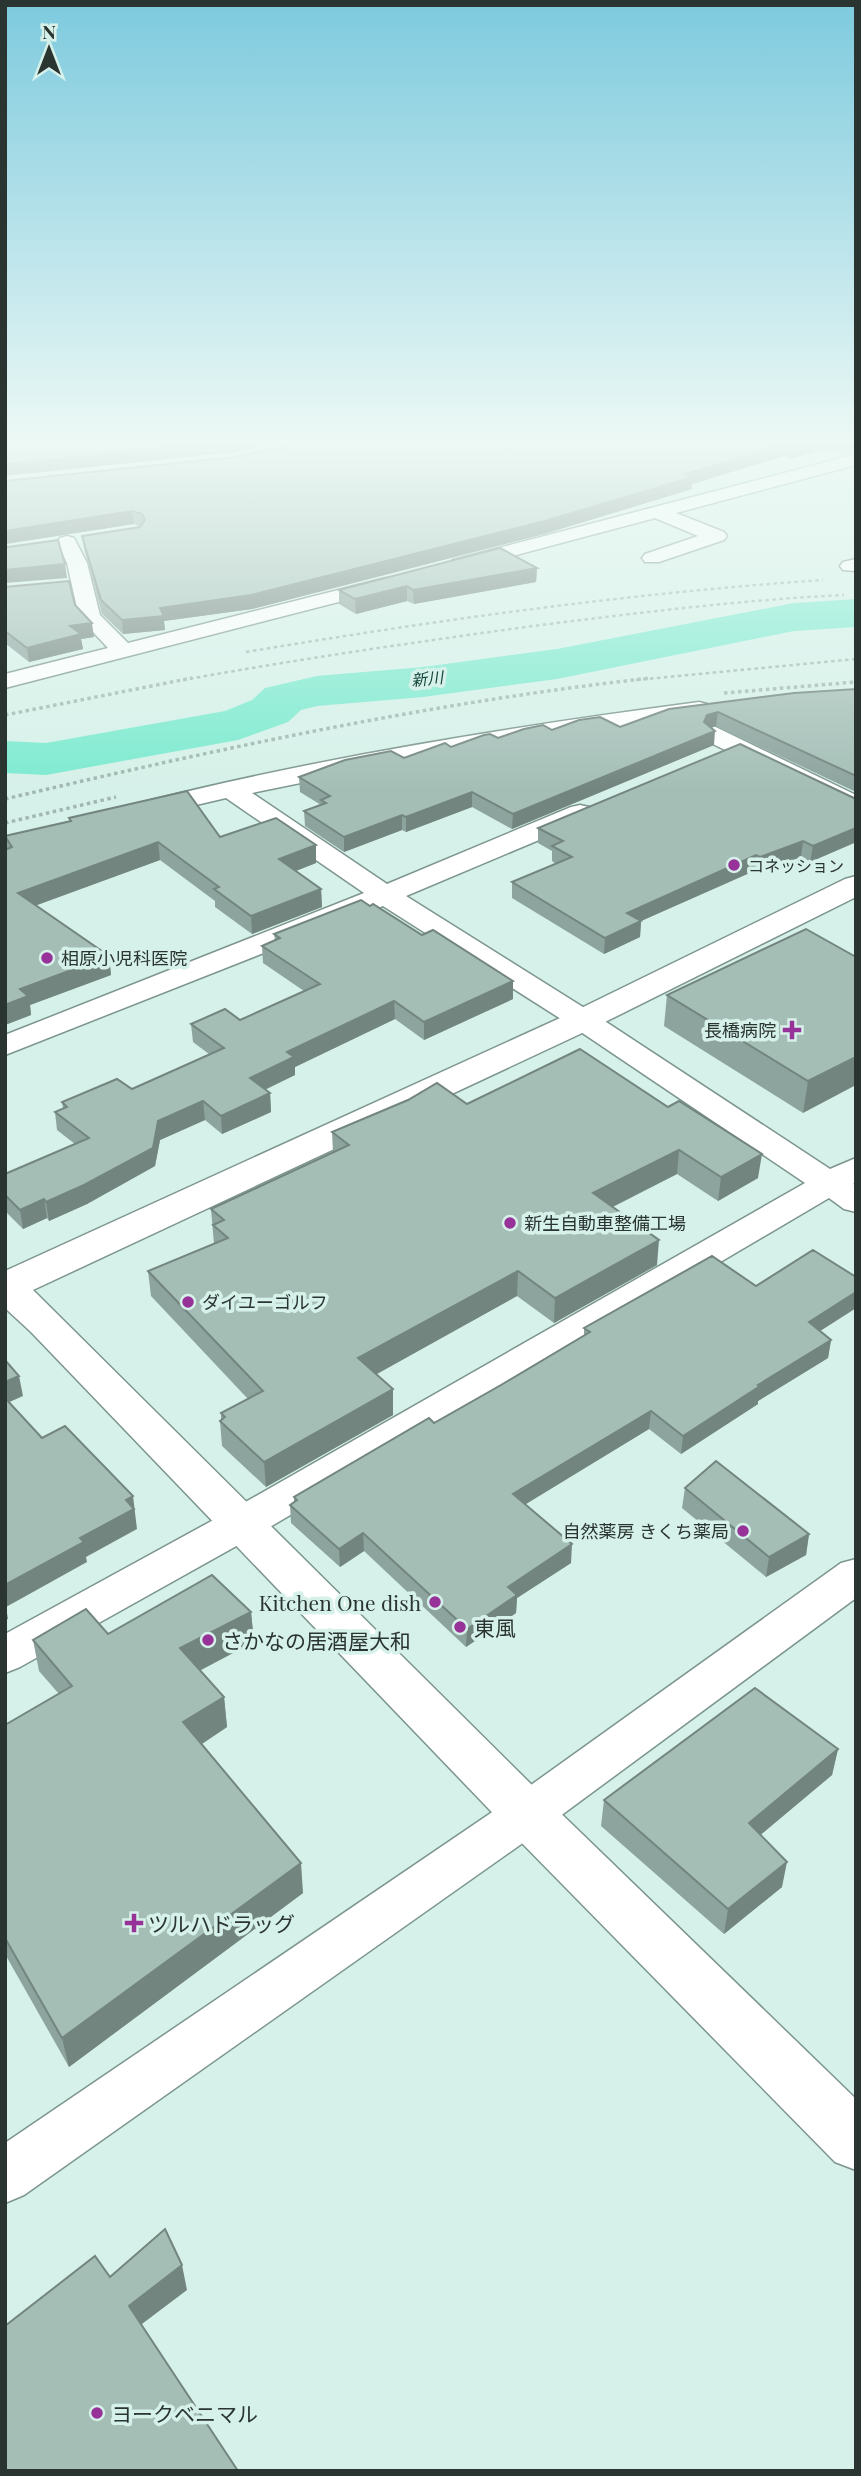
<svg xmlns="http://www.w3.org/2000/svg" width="861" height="2476" font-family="'Playfair Display','Noto Sans JP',serif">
	<rect width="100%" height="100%" fill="#d6f1e9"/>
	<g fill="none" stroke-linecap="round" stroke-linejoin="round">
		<polygon fill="#7ceacf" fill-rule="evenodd" points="856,599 856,627 794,631 557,679 423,697 317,706 301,710 288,722 238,740 46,775 5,773 5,741 46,743 225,711 252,700 265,688 317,676 423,667 557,649 794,603"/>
		<g stroke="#7c958e" stroke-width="3">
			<g id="street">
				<polygon points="856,454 856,465 676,513 724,532 727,536 724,540 659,562 645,562 642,558 645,554 698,536 655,518 460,570 453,568 450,564 453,560"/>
				<polygon points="67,536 74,538 87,563 100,615 128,643 386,578 393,580 397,584 393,588 5,688 5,674 108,648 79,617 67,563 57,542 60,538"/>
				<polygon points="856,559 856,571 843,570 840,566 843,562"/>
				<path d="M699,702L707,704L711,709L707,714L695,717L856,795V813L665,721L477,747L252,793L387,884L571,807L580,805L589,807L593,813L589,819L406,896L594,1014L830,1169L856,1158V1182L853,1184L856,1185V1212L844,1209L829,1198L258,1534L20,1667L5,1673V1634L228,1512L805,1183L572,1026L383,906L5,1055V1035L364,893L226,798L145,817L136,814L132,809L136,804C321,757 510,727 699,702Z"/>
				<polygon points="856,1559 856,1598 544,1828 24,2195 5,2203 5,2143 510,1800 841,1563"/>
			</g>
		</g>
		<g stroke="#7c958e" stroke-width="3">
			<polygon id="secondary" points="856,876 856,897 595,1027 33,1290 545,1798 856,2099 856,2170 835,2162 509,1830 31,1332 5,1308 5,1271 571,1013 845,879"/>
		</g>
		<g stroke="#a2b7b1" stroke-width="2.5" stroke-dasharray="3.5 3.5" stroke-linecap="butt">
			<path d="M246,652C438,620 629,593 823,580"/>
			<path d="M183,680C299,659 416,642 533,626C637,613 740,600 844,595"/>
			<polyline points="636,680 856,659"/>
		</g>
		<g stroke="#a2b7b1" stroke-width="3.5" stroke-dasharray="3.5 3.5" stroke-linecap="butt">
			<polyline points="724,693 856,682"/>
			<polyline points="5,715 192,678"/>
			<path d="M5,799C218,749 433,702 651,678"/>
			<polyline points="5,823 116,797"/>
		</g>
		<use href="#street" fill="#fff" fill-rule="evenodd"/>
		<use href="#secondary" fill="#fff" fill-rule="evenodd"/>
	</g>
	<g fill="#8da39d">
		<polygon points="304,443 856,443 842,454 825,449 790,459 784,456 692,484 692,489 544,534 252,609 164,621 165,630 123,634 102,614 84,549 82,536 140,527 134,524 5,544 235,457"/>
		<polygon points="537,568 536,582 414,604 407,601 356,614 339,604 339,590"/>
		<polygon points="5,587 75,605 94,637 81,639 83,649 29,662 5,643"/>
		<polygon points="856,689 856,792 716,726 711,728 714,745 512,829 472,807 406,832 402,830 344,852 305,826 304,811 321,805 300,792 299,777 404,758 451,747 498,738 552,730 620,727"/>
		<polygon points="856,799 856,844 854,843 810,862 801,857 758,872 754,871 641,921 640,937 604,954 512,898 512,882 556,864 552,861 552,851 538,843 538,828"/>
		<polygon points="69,818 220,837 316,863 296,871 321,889 322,907 252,934 215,907 215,901 160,860 36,905 109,956 111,975 30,1005 31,1015 5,1025 5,850 7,849 5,836 69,821"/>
		<polygon points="274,934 422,935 513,981 513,999 424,1040 395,1019 295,1067 295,1075 265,1090 270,1093 271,1112 222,1134 205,1120 160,1140 155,1166 87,1204 49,1221 47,1218 23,1229 5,1211 5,1174 75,1144 57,1130 55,1112 63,1108 62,1102 132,1089 209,1054 193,1042 191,1024 240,1020 304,991 263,963 262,946 275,940"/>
		<polygon points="856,957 803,1113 664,1026 667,995"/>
		<polygon points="580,1049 758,1178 718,1201 677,1174 613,1207 657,1265 554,1323 517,1296 376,1374 393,1389 393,1415 266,1487 222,1446 220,1421 221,1420 221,1413 248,1399 151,1296 148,1271 214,1244 211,1209 333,1153 332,1132 467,1104"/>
		<polygon points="856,1277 856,1308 820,1331 831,1340 828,1358 758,1401 758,1404 681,1454 649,1429 525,1504 571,1563 517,1598 516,1613 466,1647 364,1551 340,1567 291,1523 290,1505 294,1502 294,1497 434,1423 501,1385 584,1335 584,1328 756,1286"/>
		<polygon points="685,1488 809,1534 806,1555 766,1577 682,1508"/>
		<polygon points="251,1612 254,1642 200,1670 224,1697 227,1727 202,1744 303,1893 69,2067 5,1954 5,1725 59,1694 39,1671 33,1640 108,1634"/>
		<polygon points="838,1749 832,1775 761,1834 782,1887 724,1934 601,1826 604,1800"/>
	</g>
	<g fill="#73857f">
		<polygon points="206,443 279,443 236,452 5,476 5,464"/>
		<polygon points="803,443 826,443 825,449 790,459 791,446"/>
		<polygon points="843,443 856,443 856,450 842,454"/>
		<polygon points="785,444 784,456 692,484 692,489 544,534 252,609 164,621 165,630 123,634 122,620 160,608 686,474"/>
		<polygon points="132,511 134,524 5,544 5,531"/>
		<polygon points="65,564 67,578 5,583 5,570"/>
		<polygon points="537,568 536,582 414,604 413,590"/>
		<polygon points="407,586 407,601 356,614 355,599"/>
		<polygon points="92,623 94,637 81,639 83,649 29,662 27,648 70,626"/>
		<polygon points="718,712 716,726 706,730 715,731 714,745 512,829 513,814 704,722 707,715"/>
		<polygon points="472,792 472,807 406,832 406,817"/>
		<polygon points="402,815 402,830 344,852 344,837"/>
		<polygon points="856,828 854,843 810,862 813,846"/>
		<polygon points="803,841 801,857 758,872 760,857"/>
		<polygon points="158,842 160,860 21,911 18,893"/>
		<polygon points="316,845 316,863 280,877 279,859"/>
		<polygon points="756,855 754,871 641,921 640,937 604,954 605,938 627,913"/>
		<polygon points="321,889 322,907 252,934 251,916"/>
		<polygon points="109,956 111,975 30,1005 31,1015 5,1025 5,1005 20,989"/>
		<polygon points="513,981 513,999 424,1040 424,1022"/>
		<polygon points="394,1001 395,1019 295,1067 295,1075 251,1096 250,1078 287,1052"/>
		<polygon points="856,1057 856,1085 803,1113 808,1081"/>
		<polygon points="270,1093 271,1112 222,1134 221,1116"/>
		<polygon points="203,1101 205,1120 160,1140 155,1166 87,1204 49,1221 46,1202 158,1121"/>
		<polygon points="679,1150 677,1174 592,1217 593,1193"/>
		<polygon points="762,1154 758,1178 718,1201 721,1177"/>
		<polygon points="44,1199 47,1218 23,1229 20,1210"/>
		<polygon points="659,1240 657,1265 554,1323 555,1298"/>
		<polygon points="518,1271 517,1296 359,1384 358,1358"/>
		<polygon points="856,1292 856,1308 806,1340 809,1322"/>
		<polygon points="831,1340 828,1358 758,1401 758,1404 681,1454 683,1436 758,1385"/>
		<polygon points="19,1376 23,1396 5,1404 5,1382"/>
		<polygon points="393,1389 393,1415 266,1487 264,1462"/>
		<polygon points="651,1411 649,1429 513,1512 513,1494"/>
		<polygon points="133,1496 137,1529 86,1557 87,1562 6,1607 8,1619 5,1620 5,1585 80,1538 126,1500"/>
		<polygon points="363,1533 364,1551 340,1567 339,1549"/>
		<polygon points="809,1534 806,1555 766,1577 769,1557"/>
		<polygon points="572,1544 571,1563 517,1598 516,1613 466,1647 467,1629 508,1587"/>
		<polygon points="251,1612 254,1642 184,1679 180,1648"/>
		<polygon points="224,1697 227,1727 188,1753 183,1722"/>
		<polygon points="838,1749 832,1775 745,1848 749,1823"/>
		<polygon points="787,1862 782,1887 724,1934 728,1909"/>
		<polygon points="301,1863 303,1893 69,2067 62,2038"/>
		<polygon points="182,2265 187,2290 134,2330 129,2306"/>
	</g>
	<g fill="#a4beb6" stroke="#73857f" stroke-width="2">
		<polygon points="5,443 206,443 5,464"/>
		<polygon points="304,443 803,443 791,446 785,444 686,474 693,477 545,521 251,595 160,608 164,616 122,620 101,600 82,536 140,527 145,520 142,514 132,511 5,531 5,481 235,457"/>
		<polygon points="58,540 65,564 5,570 5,546 8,547"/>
		<polygon points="500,548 537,568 413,590 407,586 355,599 339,590"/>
		<polygon points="69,581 75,605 92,623 70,626 81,634 27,648 5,631 5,587"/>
		<polygon points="856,689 856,776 718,712 707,715 704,722 715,731 513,814 472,792 406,817 402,815 344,837 304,811 326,803 321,800 330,796 299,777 345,760 391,751 404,758 445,743 451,747 484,735 490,734 498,738 524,729 543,725 552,730 579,720 600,717 620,727 669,709 794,693"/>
		<polygon points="740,744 856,799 856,828 813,846 803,841 760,857 756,855 627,913 641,921 605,938 512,882 572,857 552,846 563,841 538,828"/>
		<polygon points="187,791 220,837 276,818 316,845 279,859 321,889 251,916 214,889 219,887 158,842 18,893 109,956 20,989 28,996 5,1005 5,850 12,847 5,836 71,821 69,818"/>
		<polygon points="361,900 370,906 373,904 422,935 433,930 513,981 424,1022 394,1001 287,1052 294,1057 250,1078 270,1093 221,1116 203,1101 158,1121 153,1148 84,1185 46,1202 44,1199 20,1210 5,1195 5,1174 89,1138 55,1112 67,1107 62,1102 117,1079 132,1089 224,1048 191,1024 225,1009 240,1020 320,984 262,946 280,938 274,934"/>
		<polygon points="806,929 856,957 856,1057 808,1081 667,995"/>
		<polygon points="580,1049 668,1107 679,1101 762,1154 721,1177 679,1150 593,1193 659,1240 555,1298 518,1271 358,1358 393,1389 264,1462 220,1421 225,1417 221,1413 263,1391 148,1271 228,1238 213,1225 224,1220 211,1209 349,1145 332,1132 408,1100 437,1083 467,1104"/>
		<polygon points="813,1250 856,1277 856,1292 809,1322 831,1340 758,1385 760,1386 683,1436 651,1411 513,1494 572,1544 508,1587 517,1595 467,1629 363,1533 339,1549 290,1505 297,1500 294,1497 429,1418 434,1423 501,1385 590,1332 584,1328 712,1256 756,1286"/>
		<polygon points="5,1360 19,1376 5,1382"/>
		<polygon points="5,1398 42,1438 65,1426 133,1496 126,1500 134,1509 80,1538 84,1542 5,1585"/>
		<polygon points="716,1461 809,1534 769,1557 685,1488"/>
		<polygon points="212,1575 251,1612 180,1648 224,1697 183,1722 301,1863 62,2038 5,1938 5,1725 72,1686 33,1640 86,1609 108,1634"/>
		<polygon points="755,1688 838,1749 749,1823 787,1862 728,1909 604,1800"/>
		<polygon points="165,2229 182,2265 129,2306 238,2471 5,2471 5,2326 95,2256 110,2277"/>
	</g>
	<linearGradient id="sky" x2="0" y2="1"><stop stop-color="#7dcade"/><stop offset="0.56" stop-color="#edf9f5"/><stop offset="1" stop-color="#edf9f5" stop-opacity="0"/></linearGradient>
	<rect width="861" height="790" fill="url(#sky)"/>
	<g fill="#963298" stroke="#d6f1e9" stroke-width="2.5">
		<circle cx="734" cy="865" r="7"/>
		<circle cx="47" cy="958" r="7"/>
		<path d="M788.5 1019.5h7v7h7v7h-7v7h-7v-7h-7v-7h7z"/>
		<circle cx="510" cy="1223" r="7"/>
		<circle cx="188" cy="1302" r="7"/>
		<circle cx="743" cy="1531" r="7"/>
		<circle cx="435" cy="1602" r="7"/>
		<circle cx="460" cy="1627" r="7"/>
		<circle cx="208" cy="1640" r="7"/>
		<path d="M130.5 1912.5h7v7h7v7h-7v7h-7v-7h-7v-7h7z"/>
		<circle cx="97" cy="2413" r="7"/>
	</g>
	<g text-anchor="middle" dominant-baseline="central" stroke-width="7" stroke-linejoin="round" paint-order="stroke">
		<g font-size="16" font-style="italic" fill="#14453a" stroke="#d6f1e9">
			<text transform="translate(427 678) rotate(-6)">新川</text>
		</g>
		<g font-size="16" fill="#2a3431" stroke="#d6f1e9" text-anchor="start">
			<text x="748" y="865">コネッション</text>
		</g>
		<g font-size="18" fill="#2a3431" stroke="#d6f1e9" text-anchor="start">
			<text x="61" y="958">相原小児科医院</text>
			<text x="776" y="1030" text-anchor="end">長橋病院</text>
			<text x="524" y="1223">新生自動車整備工場</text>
			<text x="202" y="1302">ダイユーゴルフ</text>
			<text x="729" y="1531" text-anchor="end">自然薬房 きくち薬局</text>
		</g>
		<g font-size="21" fill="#2a3431" stroke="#d6f1e9" text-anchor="start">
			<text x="421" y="1602" text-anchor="end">Kitchen One dish</text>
			<text x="474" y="1627">東風</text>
			<text x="222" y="1640">さかなの居酒屋大和</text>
			<text x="148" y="1923">ツルハドラッグ</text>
			<text x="111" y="2413">ヨークベニマル</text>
		</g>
	</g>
	<rect width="861" height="2476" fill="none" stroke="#2a3431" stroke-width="14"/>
	<g transform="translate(49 49)" stroke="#d6f1e9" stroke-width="5" paint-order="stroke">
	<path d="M0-5L12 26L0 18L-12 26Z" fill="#2a3431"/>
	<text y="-10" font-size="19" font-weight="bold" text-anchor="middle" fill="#2a3431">N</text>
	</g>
</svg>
